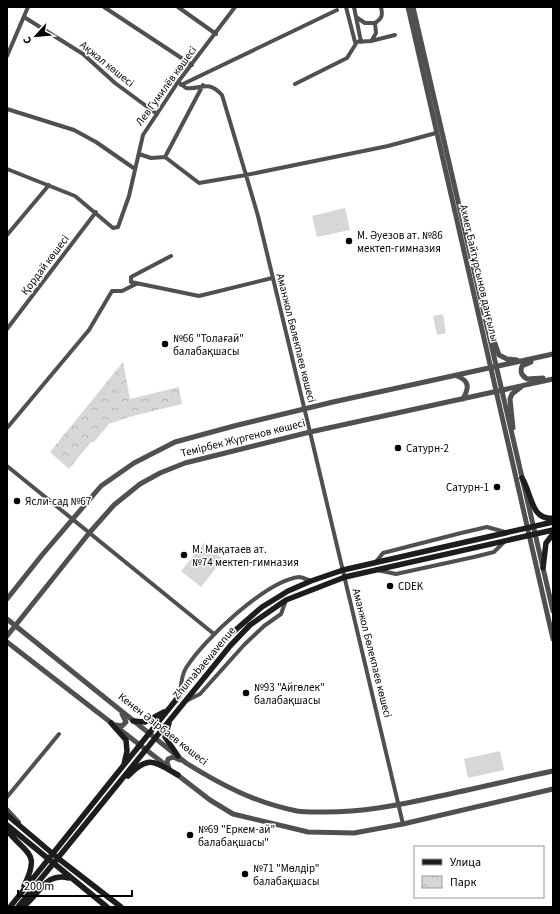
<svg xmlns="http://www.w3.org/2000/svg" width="560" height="914" font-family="'Source Sans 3',sans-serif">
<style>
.park{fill:url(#park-crowns)}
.garden{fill:#d7d7d7}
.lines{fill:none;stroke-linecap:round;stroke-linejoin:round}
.minor{stroke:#505050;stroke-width:4}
.tertiary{stroke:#505050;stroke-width:5}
.secondary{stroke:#1d1d1d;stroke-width:5.5}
.poi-dot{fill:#000;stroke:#fff;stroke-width:1.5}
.labels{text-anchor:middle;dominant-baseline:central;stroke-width:3;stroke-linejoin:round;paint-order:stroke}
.street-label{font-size:11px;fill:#000;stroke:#fff}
.poi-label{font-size:11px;fill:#000;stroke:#fff;text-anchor:start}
</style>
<defs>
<pattern id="park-crowns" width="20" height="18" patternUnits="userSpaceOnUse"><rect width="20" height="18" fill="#d7d7d7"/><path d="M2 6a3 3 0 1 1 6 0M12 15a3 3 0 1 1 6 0" fill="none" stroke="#b7b7b7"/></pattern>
</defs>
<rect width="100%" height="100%" fill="#fff"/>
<!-- park -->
<path class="park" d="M123,362L130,399L179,387L182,404L129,417L109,424L94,442H91L69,469L50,452Z"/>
<!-- garden -->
<path class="garden" d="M345,208L350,230L317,237L312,216Z
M443,314L446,333L437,335L433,316Z
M204,543L223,559L201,587L181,571Z
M500,751L504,770L468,778L464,759Z"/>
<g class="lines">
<!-- minor -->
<path class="minor" d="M104,7L192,65
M178,7L216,34
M346,7L355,42L371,41L395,35
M354,7L361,42
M24,17L83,54L115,83L157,114
M356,17L365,23H375
M372,40L376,33L375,23C382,18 383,16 381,7
M7,56L28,7
M295,84L347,58L357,42
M181,85L337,10
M7,109L74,130L96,142L135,169
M139,154L151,158L165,157L199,183L246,175L222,95C207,79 202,90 186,88L178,82
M165,157L203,85
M7,169L75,196L113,228L118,227L129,196L143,135L178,82L235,7
M7,235L49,185
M171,256L131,277V282L199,296L272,278
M7,329L96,212
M7,428L89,330L112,291H122L136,284
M7,466L214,634
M375,563L383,553L461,533L487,527L505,532
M377,570L396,574L474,557L494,552L505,541
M180,694C181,685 181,676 186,668C203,640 266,581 299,577C303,577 307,580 311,581
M186,701L200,694L244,645L264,626L281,614L286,600
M7,797L59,734
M7,809L19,822
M403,824L310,432L258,216L246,175L388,146L436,133"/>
<!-- tertiary -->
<path class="tertiary" d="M408,7L553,639
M413,7L553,611
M491,332L499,355L507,359L517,360
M531,362L522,366C520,372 521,375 527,379L543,378
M457,376C470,381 469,388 463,399
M513,428L510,399L512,394L521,387
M7,599L42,555L101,486L134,463L175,442L234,426L333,402L553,354
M7,619L186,763C221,785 256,803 297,811C303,812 311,812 318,812C360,813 400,805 440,796C478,788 515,779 553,771
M7,636L90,532L114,505L140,484L160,473L185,463L310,432L553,379
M7,642L167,766
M116,725L122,726L126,722L122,714
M169,768L167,763L168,759L173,757L180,760
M175,773L210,800L233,814L308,832L354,833L403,824L553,789"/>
<!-- secondary -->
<path class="secondary" d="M522,478C532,494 531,521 553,518
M543,568L546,543L553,534
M133,721L145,722L164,712
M111,723L126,740L127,751L124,764
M169,723L165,737L178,756
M128,776C149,754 155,762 178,775
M7,815L59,859L121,907
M7,825L107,907
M7,830C26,855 41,851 24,886
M10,907L224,640L262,607L288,591L311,581L343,570L553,522
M18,907L230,646L250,625L286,600L345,577L553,530
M23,907C41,893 45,872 69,878"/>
</g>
<!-- markers -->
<g class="poi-dot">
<circle cx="349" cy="241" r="4"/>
<circle cx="165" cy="344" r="4"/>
<circle cx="398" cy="448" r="4"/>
<circle cx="497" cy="487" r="4"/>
<circle cx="17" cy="501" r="4"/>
<circle cx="184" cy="555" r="4"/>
<circle cx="390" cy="586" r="4"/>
<circle cx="246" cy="693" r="4"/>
<circle cx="190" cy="835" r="4"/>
<circle cx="245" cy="874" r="4"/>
</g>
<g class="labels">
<!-- street labels -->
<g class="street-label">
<text transform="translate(107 64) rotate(39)">Ақжал көшесі</text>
<text transform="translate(166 86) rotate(-54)">Лев Гумилёв көшесі</text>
<text transform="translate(45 265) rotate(-53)">Қордай көшесі</text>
<text transform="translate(479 273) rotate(77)">Ахмет Байтұрсынов даңғылы</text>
<text transform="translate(296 338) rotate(76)">Аманжол Бөлекпаев көшесі</text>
<text transform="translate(243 438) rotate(-14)">Темірбек Жүргенов көшесі</text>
<text transform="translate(372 653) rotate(76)">Аманжол Бөлекпаев көшесі</text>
<text transform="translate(204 663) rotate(-50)">Zhumabaev avenue</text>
<text transform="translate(163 729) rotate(38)">Кенен Әзірбаев көшесі</text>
</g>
<!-- poi labels -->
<g class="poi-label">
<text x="357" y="235">М. Әуезов ат. №86<tspan x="357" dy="13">мектеп-гимназия</tspan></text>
<text x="173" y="338">№66 "Толағай"<tspan x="173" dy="13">балабақшасы</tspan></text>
<text x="406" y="448">Сатурн-2</text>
<text x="489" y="487" text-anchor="end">Сатурн-1</text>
<text x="25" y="501">Ясли-сад №67</text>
<text x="192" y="549">М. Мақатаев ат.<tspan x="192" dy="13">№74 мектеп-гимназия</tspan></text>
<text x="398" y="586">CDEK</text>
<text x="254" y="687">№93 "Айгөлек"<tspan x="254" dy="13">балабақшасы</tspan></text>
<text x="198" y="829">№69 "Еркем-ай"<tspan x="198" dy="13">балабақшасы"</tspan></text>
<text x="253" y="868">№71 "Мөлдір"<tspan x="253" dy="13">балабақшасы</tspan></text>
</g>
</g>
<!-- border -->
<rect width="560" height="914" fill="none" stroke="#000000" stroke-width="16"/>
<!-- legend -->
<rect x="414" y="846" width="130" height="52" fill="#ffffff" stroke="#999999"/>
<rect x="422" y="859" width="20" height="6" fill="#1d1d1d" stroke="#999999"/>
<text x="450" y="866" font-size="12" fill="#000000">Улица</text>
<rect x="422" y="876" width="20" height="12" fill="url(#park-crowns)" stroke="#999999"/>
<text x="450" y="886" font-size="12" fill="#000000">Парк</text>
<!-- north arrow -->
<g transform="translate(36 36) rotate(243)" stroke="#ffffff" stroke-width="3" paint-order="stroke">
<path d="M0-3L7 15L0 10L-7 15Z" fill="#000000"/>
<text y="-6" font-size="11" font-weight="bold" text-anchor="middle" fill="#000000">С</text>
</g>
<!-- scale -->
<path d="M18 890v6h114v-6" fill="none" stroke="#000000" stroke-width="2"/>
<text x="24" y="890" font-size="12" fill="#000000" stroke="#ffffff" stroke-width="3" paint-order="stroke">200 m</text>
</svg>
